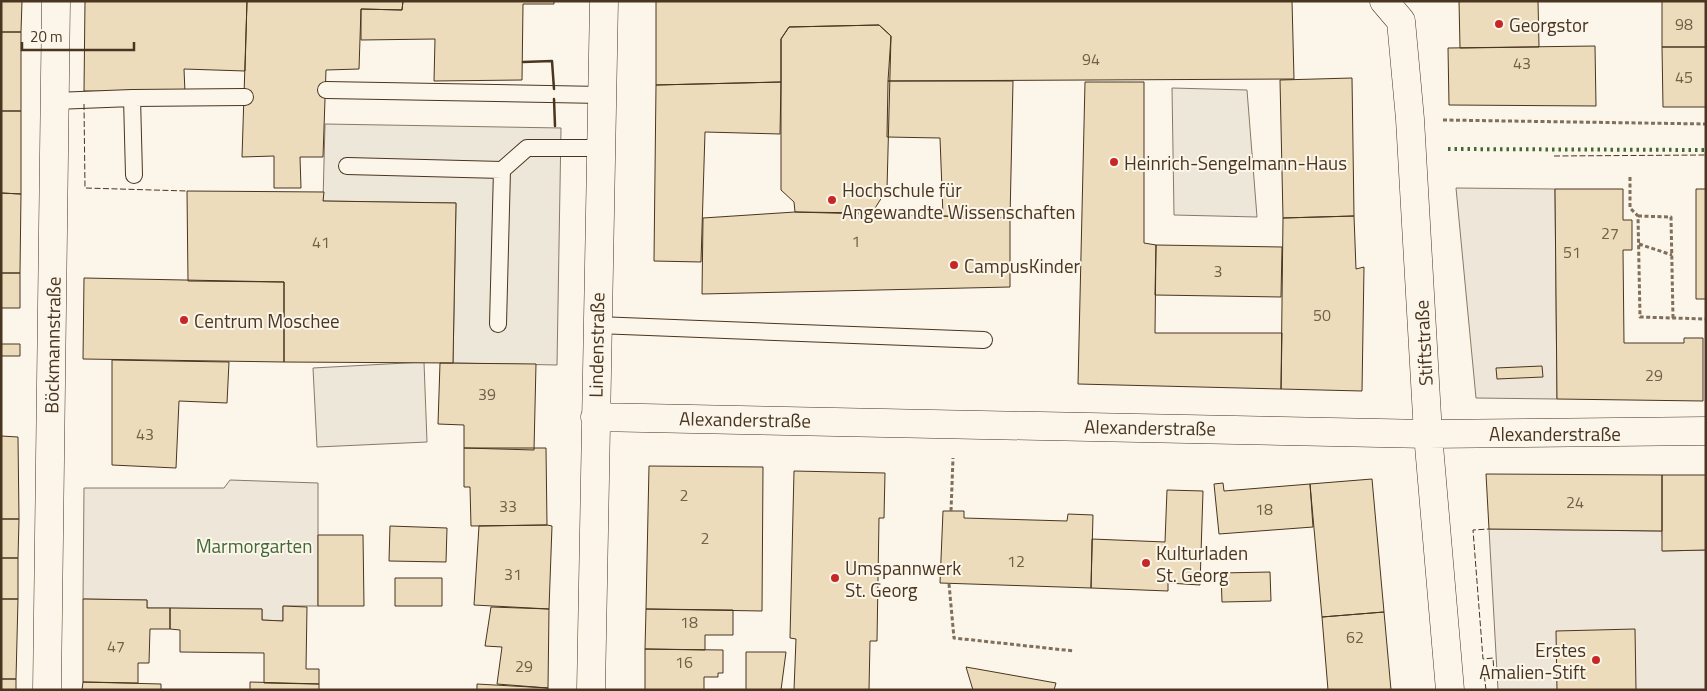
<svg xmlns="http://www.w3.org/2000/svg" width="1707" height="691" font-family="'Titillium Web',sans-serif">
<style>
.green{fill:#ede6d9;stroke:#887966}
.parking{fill:#ede7d9;stroke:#887966}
.building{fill:#ecdcbc;stroke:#4a3520}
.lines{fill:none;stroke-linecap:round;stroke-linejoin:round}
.lane-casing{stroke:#4a3520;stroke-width:18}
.street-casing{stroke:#4a3520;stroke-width:29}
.path{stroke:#7f6f5c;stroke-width:3;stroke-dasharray:4 2.5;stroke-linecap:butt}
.lane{stroke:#fbf6e9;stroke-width:16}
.street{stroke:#fbf6e9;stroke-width:28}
.hedge{stroke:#436837;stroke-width:4;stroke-dasharray:2.5 4;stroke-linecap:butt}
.fence{stroke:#4a3520;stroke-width:1;stroke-dasharray:6 2.5;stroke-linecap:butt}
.wall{stroke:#4a3520;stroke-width:2.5}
.poi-dot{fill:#c62828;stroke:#fbf6e9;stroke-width:2}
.labels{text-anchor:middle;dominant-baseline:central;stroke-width:4;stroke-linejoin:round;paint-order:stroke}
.number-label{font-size:16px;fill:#725f47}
.poi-label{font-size:19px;fill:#4a3520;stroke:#fbf6e9;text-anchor:start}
.street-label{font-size:19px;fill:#4a3520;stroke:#fbf6e9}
.park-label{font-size:19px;fill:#436837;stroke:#fbf6e9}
</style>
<rect width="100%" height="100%" fill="#fbf6e9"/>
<!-- green -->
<path class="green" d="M1456,188L1555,189L1557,399L1476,398Z
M230,480L318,483V606H283V621L262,620V609L147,608V600L83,599L84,488H224Z
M1489,529L1662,531L1663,551L1706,550V690H1498Z"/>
<!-- parking -->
<path class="parking" d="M1172,88L1247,90L1257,217L1174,215Z
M325,124L561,128L557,365L453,363L456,203L323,201Z
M424,362L427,442L317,447L313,368Z"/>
<!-- building -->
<path class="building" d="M1,1H22L21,32H1Z
M85,1H247L245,71L184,69L185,93L84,91Z
M247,1H403L402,10L361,9L359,69L326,70L323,157H300L301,188H274V156L242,157Z
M403,1H554V4H523L522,80L434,81L435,39L361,40V9L402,10Z
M656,1H1292L1294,79L888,81L891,36L879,25L789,27L781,39V82L656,85Z
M1459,1H1538L1539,47L1460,48Z
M1662,1H1706V47H1662Z
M879,25L891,36L887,189L872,213L795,212L794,202L781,190V39L789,27Z
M1,32H21V111H1Z
M1595,46L1596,106L1449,105L1448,48Z
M1662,47H1706V107H1663Z
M1352,78L1354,216L1283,218L1280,80Z
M888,81H1013L1010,218L943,216L940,138L887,137Z
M781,82L780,134L705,132L701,262L654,261L656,85Z
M1085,82H1144V243L1156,245L1155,333H1282L1281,389L1078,384Z
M1,111H21V194L1,193Z
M1555,189H1623V220H1632V250H1623L1624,343H1684V338H1703V401L1557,399Z
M1696,189H1706V299H1696Z
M187,191L324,192L323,201L456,203L453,363L284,362V282L188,281Z
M1,193L21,194L20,273H1Z
M795,212L1010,218V287L702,294L703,218Z
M1354,216L1356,269L1364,267L1362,391L1281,389L1283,218Z
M1156,245L1282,247L1281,297L1155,295Z
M1,273H20V308H1Z
M84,278L284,282V362L83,359Z
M1,344H20V356H1Z
M112,360L229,362L227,403L179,401L176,468L112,465Z
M440,363L536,364L534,450L464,448V425L438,424Z
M1542,366L1543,377L1497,379L1496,368Z
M1,436L18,437L19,519H1Z
M464,448H546L547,525L471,526L470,487H464Z
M649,466L763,467L762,611L646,609Z
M794,471L885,473L884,518H879L877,641H870L869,690H794L796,639L790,638Z
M1486,474L1662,475V531L1489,529Z
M1662,475H1706V550L1662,551Z
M1372,479L1384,612L1322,617L1310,484Z
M1223,483L1224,491L1310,484L1313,527L1219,534L1214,484Z
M1167,490L1203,491L1200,585L1168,583V591L1091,588L1092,539L1165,542Z
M943,511H964V518L1067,521L1068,514L1093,515L1091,588L940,583Z
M1,519H19L18,558H1Z
M547,525L552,526L549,609L474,605L479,526Z
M390,526L447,528L446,562L389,561Z
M318,535H363L364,606H318Z
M1,558H18V599H1Z
M1270,572L1271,601L1222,602L1221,573Z
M395,578H442V606H395Z
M1,599H18L16,679H1Z
M83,599L147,600V608H170V629H150L149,663H138V683L83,682Z
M283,606L307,607L306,669H319V684L264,683V653L180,652V630L170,629V608L262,609V620L283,621Z
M491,607L549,609L548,688L497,684L502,647L485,646Z
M646,609L733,610V635H705V650L645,649Z
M1384,612L1391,690H1328L1322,617Z
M1635,629L1636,690H1557L1556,631Z
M645,649L723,650V673H718V677H704V690H645Z
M746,652H786L781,690H746Z
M966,667L1056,683L1054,690H973Z
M1,679H16V690H1Z
M83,682L161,684V690H82Z
M250,682L319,684V690H250Z
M477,684L548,688V690H477Z"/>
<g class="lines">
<defs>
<path id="lane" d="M326,90L602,95
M55,101L132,98
M347,166L502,170
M134,175L132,98L245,97
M498,324L502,170L527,148H601
M597,325L984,340"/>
<path id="street" d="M1384,1L1401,21L1410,119L1428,434L1450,690
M595,417L1428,434L1706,431
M47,690L56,1
M591,690L604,1"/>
</defs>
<!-- lane casing -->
<use href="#lane" class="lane-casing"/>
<!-- street casing -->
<use href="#street" class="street-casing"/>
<!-- path -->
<path class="path" d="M1443,120L1706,124
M1630,177V208L1638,216L1640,317L1706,319
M1638,216L1671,217L1673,318
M1639,244L1672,255
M951,511L953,458
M949,584L954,638L1074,651"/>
<!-- lane -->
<use href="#lane" class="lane"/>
<!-- street -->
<use href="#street" class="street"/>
<!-- hedge -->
<path class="hedge" d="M1448,149L1706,150"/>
<!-- fence -->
<path class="fence" d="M84,104L85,188L187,191
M1554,156L1706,155
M1486,690L1484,673H1494L1493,658L1483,659L1473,530L1489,529"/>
<!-- wall -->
<path class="wall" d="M523,62L552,61L554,89
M554,99L555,126"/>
</g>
<!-- markers -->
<g class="poi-dot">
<circle cx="1499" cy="24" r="5"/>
<circle cx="1114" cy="162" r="5"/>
<circle cx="832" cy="200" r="5"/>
<circle cx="954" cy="265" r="5"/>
<circle cx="184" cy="320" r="5"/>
<circle cx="1146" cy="563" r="5"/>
<circle cx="835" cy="578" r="5"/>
<circle cx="1596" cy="660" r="5"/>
</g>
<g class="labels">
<!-- number labels -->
<g class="number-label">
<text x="1684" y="24">98</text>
<text x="1091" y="59">94</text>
<text x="1522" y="63">43</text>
<text x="1684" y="77">45</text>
<text x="1610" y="233">27</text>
<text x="856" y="241">1</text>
<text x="321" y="242">41</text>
<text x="1572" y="252">51</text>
<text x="1218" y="271">3</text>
<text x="1322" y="315">50</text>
<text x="1654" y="375">29</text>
<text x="487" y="394">39</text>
<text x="145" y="434">43</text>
<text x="684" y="495">2</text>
<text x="1575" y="502">24</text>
<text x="508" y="506">33</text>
<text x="1264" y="509">18</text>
<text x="705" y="538">2</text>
<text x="1016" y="561">12</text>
<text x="513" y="574">31</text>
<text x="689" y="622">18</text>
<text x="1355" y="637">62</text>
<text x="116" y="646">47</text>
<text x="684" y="662">16</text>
<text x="524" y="666">29</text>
</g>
<!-- poi labels -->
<g class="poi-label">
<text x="1509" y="24">Georgstor</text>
<text x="1124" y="162">Heinrich-Sengelmann-Haus</text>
<text x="842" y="189">Hochschule für<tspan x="842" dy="22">Angewandte Wissenschaften</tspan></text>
<text x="964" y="265">CampusKinder</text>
<text x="194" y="320">Centrum Moschee</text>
<text x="1156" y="552">Kulturladen<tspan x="1156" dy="22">St. Georg</tspan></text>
<text x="845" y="567">Umspannwerk<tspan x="845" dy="22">St. Georg</tspan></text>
<text x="1586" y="649" text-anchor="end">Erstes<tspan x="1586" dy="22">Amalien-Stift</tspan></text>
</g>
<!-- street labels -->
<g class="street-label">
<text transform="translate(1423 343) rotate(-93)">Stiftstraße</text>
<text transform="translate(52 345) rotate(-89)">Böckmannstraße</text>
<text transform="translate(596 345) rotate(-89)">Lindenstraße</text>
<text transform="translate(745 419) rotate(1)">Alexanderstraße</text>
<text transform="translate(1150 427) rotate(1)">Alexanderstraße</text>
<text x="1555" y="433">Alexanderstraße</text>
</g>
<!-- park labels -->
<g class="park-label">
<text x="254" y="545">Marmorgarten</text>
</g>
</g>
<!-- border -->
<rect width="1707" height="691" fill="none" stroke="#4a3520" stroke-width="5"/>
<!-- scale -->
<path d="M22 42v8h112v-8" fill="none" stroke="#4a3520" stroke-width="2.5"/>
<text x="30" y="42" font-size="15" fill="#4a3520" stroke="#fbf6e9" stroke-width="4" paint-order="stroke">20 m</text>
</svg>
